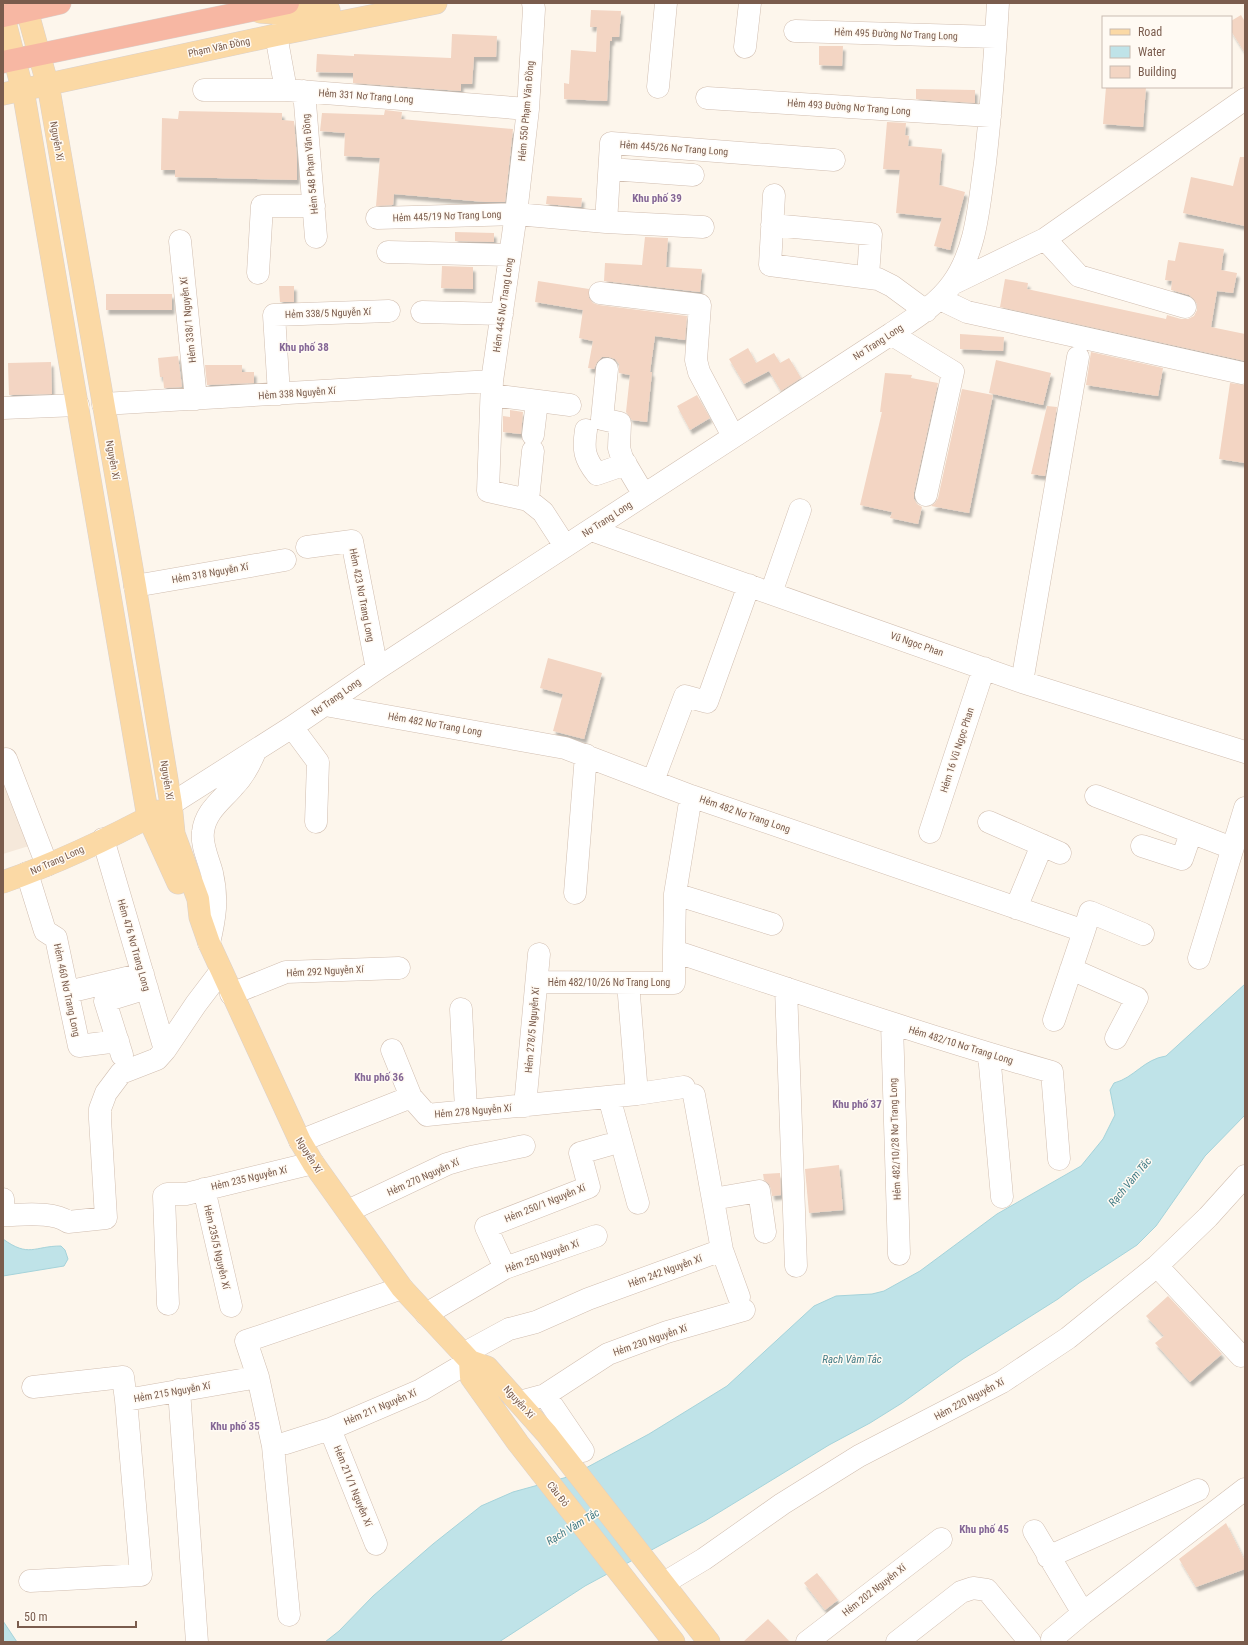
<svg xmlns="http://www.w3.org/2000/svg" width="1248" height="1645" font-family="'Roboto Condensed',sans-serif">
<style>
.residential{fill:#f5e8da}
.water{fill:#bfe3e8;stroke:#a5d3da}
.building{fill:#f3d5c3;filter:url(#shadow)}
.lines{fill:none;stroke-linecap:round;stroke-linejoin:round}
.minor-casing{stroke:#d1beb0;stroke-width:23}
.major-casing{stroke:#dad1cd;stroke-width:23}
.highway-casing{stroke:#dad1cd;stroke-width:23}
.minor{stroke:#fff;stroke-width:22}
.major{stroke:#fbd9a5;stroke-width:22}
.highway{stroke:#f7b7a3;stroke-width:22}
.labels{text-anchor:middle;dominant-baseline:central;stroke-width:3;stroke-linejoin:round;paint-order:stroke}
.street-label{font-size:10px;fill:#7a5c4d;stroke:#fffaf3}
.neighbourhood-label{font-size:11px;font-weight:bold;fill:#846695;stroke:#fffaf3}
.water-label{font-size:11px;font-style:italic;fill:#437c86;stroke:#fffaf3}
</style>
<defs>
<filter id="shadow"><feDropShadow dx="2.5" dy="4.5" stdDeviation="1" flood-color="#0004"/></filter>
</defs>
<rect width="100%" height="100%" fill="#fdf6ec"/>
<!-- residential -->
<path class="residential" d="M3,750L32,845L3,854Z"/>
<!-- water -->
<path class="water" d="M1245,984V1115L1205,1156L1156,1226L1137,1245L1079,1283L1058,1299L963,1359L902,1403L870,1423L829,1445L705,1521L585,1586L499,1642H325L339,1631L373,1596L433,1544L481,1506L513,1492L571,1476L649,1434L727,1386L814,1306L836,1296L872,1294L884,1291L920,1271L997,1214L1081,1166L1103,1139L1115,1115L1110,1090L1114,1083C1134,1078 1144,1059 1166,1056Z
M3,1239C29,1258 34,1246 61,1246L65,1250L68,1259L64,1266L3,1276Z
M3,1621L17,1642H3Z"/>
<!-- building -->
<path class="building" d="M591,10L621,11L619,37H612V41H610L607,101L564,99V83L569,84L571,50L596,52L597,27H590Z
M1241,15L1245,22V53L1231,31V21Z
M452,34L497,36L496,57H474L472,84H461V91L353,83V73L316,72L317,54L354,56V54L451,58Z
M819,46H843L842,66L819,65Z
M1106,87H1146L1143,127L1103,124Z
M916,89L975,90V103L916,99Z
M385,110L402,112L401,119L513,129L505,202H485L394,194L393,205L376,206L380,158L344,156L345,133L320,131L322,113L384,115Z
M179,111L282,113V120L294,121L297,159V180L175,177V170H161L162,118L178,119Z
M887,122L906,123L905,135L909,136L908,146L942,149L939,185L965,192L950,250L934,246L942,218L896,213L900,170L883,169Z
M1240,157H1245V226L1183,213L1191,177L1233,186Z
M547,196L582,198L581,207L546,204Z
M455,232L494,233V242L455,241Z
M645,237L668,238L666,267L702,269L700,292L604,281L605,263L642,265Z
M1179,242L1224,249L1221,270L1237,273L1233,293L1217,291L1211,327L1245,334V361L1000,307L1005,279L1028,283L1027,289L1166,319L1167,315L1181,319H1188L1194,316L1197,310V304L1194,299L1189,295L1171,290L1172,281L1165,280L1168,260L1175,261Z
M442,266L473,267V289L441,288Z
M538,281L589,289V298L593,303L599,305L687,316L685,340L655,336L650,372H652L647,422L632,420L626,412L630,375L619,373V364L615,359L609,357H602L597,362L594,369L588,368L593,341L579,338L583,310L535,302Z
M279,286H294V302H280Z
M106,294H172V310H106Z
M960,334L1004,337L1003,351L960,349Z
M748,348L756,363L774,353L780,363L789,358L801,378L781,391L769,371L744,384L729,359Z
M1091,352L1163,368L1158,396L1086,385Z
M178,356L182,387L164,388L163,377H160L158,358Z
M996,360L1051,373L1043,405L989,393Z
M51,362L52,394L9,395L8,363Z
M205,365H242V372H254V383L207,385Z
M885,373L912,375L911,378L938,383L914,492V499L917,504L922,507L918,524L890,518L892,512L860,505L882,412H880Z
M1230,383L1245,385V463L1219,459Z
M962,389L993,395L969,513L931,506L935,503L938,498Z
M697,395L710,418L690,430L677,406Z
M1047,406L1057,407L1045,476L1031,474Z
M510,410L523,412L521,434L503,432V416L510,417Z
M548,658L602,673L584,739L553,731L563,694L540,688Z
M839,1165L843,1210L809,1213L805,1169Z
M780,1173L781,1195L772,1196L771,1189L769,1184L764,1180L763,1174Z
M1168,1296L1222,1354L1190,1382L1155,1343L1164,1336L1146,1316Z
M1226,1523L1245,1561V1569L1196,1587L1179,1559Z
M817,1573L838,1600L825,1610L804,1583Z
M768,1619L790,1642H743Z"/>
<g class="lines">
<defs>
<path id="minor" d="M533,3L534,9L528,109L516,214L492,381L488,491L528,500L543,512L565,546
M795,31L996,37
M276,35L286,90
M745,47L750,3
M658,87L666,3
M204,90H286L528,109
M304,91L316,237
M707,98L990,116
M610,169L693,175
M774,195L770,265L878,279L892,286L926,311
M377,218L516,214L606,222L611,143L834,160
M606,222L703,227
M772,225L871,234L868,276
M1045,239L1079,276L1185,307
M180,241L196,399
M388,252L510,255
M258,273L262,206H314
M952,284L1045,239L1245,99
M600,293L700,305L696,360L699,372L733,436
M940,299L967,312L1242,373
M422,312L502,314
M891,334L953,372L926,495
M607,369L602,419L620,423L619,448L622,458L644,495
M279,394L274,315L389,311
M492,395L570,405
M103,404L492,381
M3,408L78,405
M586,430C583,449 584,458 597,474L626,464
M533,435L537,401
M528,500L533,451
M591,530L1022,682L1245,752
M307,547L352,541L377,669
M135,586L285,560
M771,593L800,510
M1022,682L1078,357
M325,705L565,748L691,796L1084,931L1090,912L1143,934
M292,727L318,762L316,822
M6,759L47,865
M653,781L685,696L707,702L749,585
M691,796L675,894L674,951C800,993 925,1036 1052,1072L1059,1159
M1096,796L1232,848
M171,804L292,727L377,669L891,334C913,319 936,306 952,284C977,250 979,203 985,163C991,110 995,56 998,3
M989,822L1060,853
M930,832L984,668
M103,839L165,1050
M1142,846L1182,859L1191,833
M27,873L45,931L56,938L79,1046L118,1041
M575,893L586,755
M675,894L772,924
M1016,908L1042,845
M209,943C215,918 218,899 212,873C209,861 201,845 203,832C205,812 221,801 233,787C243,777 249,766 254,754
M1199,958L1245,808
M1071,969L1137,998L1116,1038
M537,982L674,983V951
M628,983L637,1094
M786,988L796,1266
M68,992L143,974
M231,994L286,972L399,968
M461,1009L466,1110
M1054,1020L1084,931
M892,1024L899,1254
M392,1050L411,1097
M989,1054L1002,1197
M122,1055L105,1001L147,988
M609,1097L638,1203
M525,1106L539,954
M300,1141L411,1097L427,1115L637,1094L684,1087
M204,1189L231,1306
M3,1199L4,1215C23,1215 53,1211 68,1222L106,1218L100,1119V1109L106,1093L121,1073L157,1059L165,1050L196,1004L221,971
M713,1199L759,1191L765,1232
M348,1211L447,1164L471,1157L524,1146
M722,1250L739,1297
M1157,1266L1241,1356
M505,1268L486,1227L589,1187L580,1153L608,1145
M168,1304L164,1196L167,1194H186L313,1163
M426,1314L505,1268L596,1236
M463,1354L509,1329L536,1322L588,1299L722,1250L694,1095
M258,1377L273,1446L289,1615
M33,1387L123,1377L126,1400L258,1377L246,1341L402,1288
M179,1390L197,1642
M545,1395L583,1451
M519,1402L545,1395L608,1354L667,1332L744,1310
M330,1429L376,1544
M286,1443L330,1429L421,1390L470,1361
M1034,1531L1083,1613L1052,1639L1055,1642
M1048,1557L1198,1490
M30,1581L141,1575L126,1400
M664,1583L704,1559L782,1504L859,1456L1002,1382L1068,1338L1157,1266L1208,1217L1245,1176
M1083,1613L1245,1489
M807,1642L941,1539
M897,1642L961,1592L973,1588L987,1590L1030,1642"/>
<path id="major" d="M25,3L49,90L135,586L171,804L174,834L198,899L200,917L209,943L300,1141L313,1163L402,1288L470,1361L487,1367L546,1433L709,1642
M260,12L303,15L329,10
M3,14L24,96L148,817L178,883
M3,94L276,35L436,3
M3,882C57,863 110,838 160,811
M470,1361L471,1377L518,1443L674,1642"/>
<path id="highway" d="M3,16L60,3
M3,62L288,3"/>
</defs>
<!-- minor casing -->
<use href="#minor" class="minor-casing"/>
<!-- major casing -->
<use href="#major" class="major-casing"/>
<!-- highway casing -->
<use href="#highway" class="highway-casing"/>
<!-- minor -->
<use href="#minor" class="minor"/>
<!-- major -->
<use href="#major" class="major"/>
<!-- highway -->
<use href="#highway" class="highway"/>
</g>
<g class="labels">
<!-- street labels -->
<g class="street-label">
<text transform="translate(896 34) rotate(2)">Hẻm 495 Đường Nơ Trang Long</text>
<text transform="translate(219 47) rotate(-12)">Phạm Văn Đồng</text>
<text transform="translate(366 96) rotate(4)">Hẻm 331 Nơ Trang Long</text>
<text transform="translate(849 107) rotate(4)">Hẻm 493 Đường Nơ Trang Long</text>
<text transform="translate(526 111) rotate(-85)">Hẻm 550 Phạm Văn Đồng</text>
<text transform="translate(57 141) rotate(80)">Nguyễn Xí</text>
<text transform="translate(674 148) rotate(4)">Hẻm 445/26 Nơ Trang Long</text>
<text transform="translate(310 164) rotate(-95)">Hẻm 548 Phạm Văn Đồng</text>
<text transform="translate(447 216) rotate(-2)">Hẻm 445/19 Nơ Trang Long</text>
<text transform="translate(503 305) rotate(-82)">Hẻm 445 Nơ Trang Long</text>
<text transform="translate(328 313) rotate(-2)">Hẻm 338/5 Nguyễn Xí</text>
<text transform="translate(188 320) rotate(-96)">Hẻm 338/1 Nguyễn Xí</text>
<text transform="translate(878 342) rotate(-33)">Nơ Trang Long</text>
<text transform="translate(297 393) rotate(-4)">Hẻm 338 Nguyễn Xí</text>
<text transform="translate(113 460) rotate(80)">Nguyễn Xí</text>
<text transform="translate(607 519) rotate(-33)">Nơ Trang Long</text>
<text transform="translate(210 573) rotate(-10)">Hẻm 318 Nguyễn Xí</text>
<text transform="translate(362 595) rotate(79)">Hẻm 423 Nơ Trang Long</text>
<text transform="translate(917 644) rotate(19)">Vũ Ngọc Phan</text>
<text transform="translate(336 697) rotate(-35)">Nơ Trang Long</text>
<text transform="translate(435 724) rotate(10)">Hẻm 482 Nơ Trang Long</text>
<text transform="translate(957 750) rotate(-72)">Hẻm 16 Vũ Ngọc Phan</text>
<text transform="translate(167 780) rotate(81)">Nguyễn Xí</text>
<text transform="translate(745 814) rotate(19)">Hẻm 482 Nơ Trang Long</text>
<text transform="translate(57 860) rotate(-24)">Nơ Trang Long</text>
<text transform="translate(134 945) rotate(74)">Hẻm 476 Nơ Trang Long</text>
<text transform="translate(325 971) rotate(-3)">Hẻm 292 Nguyễn Xí</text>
<text x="609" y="982">Hẻm 482/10/26 Nơ Trang Long</text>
<text transform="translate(67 990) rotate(78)">Hẻm 460 Nơ Trang Long</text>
<text transform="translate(532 1030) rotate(-85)">Hẻm 278/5 Nguyễn Xí</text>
<text transform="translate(961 1045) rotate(17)">Hẻm 482/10 Nơ Trang Long</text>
<text transform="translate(473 1111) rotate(-5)">Hẻm 278 Nguyễn Xí</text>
<text transform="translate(895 1139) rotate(-92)">Hẻm 482/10/28 Nơ Trang Long</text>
<text transform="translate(309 1155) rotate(58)">Nguyễn Xí</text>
<text transform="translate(423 1177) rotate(-24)">Hẻm 270 Nguyễn Xí</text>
<text transform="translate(249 1178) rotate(-13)">Hẻm 235 Nguyễn Xí</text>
<text transform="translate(545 1203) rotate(-22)">Hẻm 250/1 Nguyễn Xí</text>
<text transform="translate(217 1247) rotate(77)">Hẻm 235/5 Nguyễn Xí</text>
<text transform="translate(542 1256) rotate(-20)">Hẻm 250 Nguyễn Xí</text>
<text transform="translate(665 1271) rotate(-20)">Hẻm 242 Nguyễn Xí</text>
<text transform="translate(650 1340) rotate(-19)">Hẻm 230 Nguyễn Xí</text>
<text transform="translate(172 1392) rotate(-10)">Hẻm 215 Nguyễn Xí</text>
<text transform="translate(969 1399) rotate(-28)">Hẻm 220 Nguyễn Xí</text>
<text transform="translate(519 1402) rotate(48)">Nguyễn Xí</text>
<text transform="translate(380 1407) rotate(-23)">Hẻm 211 Nguyễn Xí</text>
<text transform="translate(353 1486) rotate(68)">Hẻm 211/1 Nguyễn Xí</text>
<text transform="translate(558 1494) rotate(52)">Cầu Đỏ</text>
<text transform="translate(874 1590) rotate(-38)">Hẻm 202 Nguyễn Xí</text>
</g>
<!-- neighbourhood labels -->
<g class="neighbourhood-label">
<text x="657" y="198">Khu phố 39</text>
<text x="304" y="347">Khu phố 38</text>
<text x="379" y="1077">Khu phố 36</text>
<text x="857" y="1104">Khu phố 37</text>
<text x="235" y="1426">Khu phố 35</text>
<text x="984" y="1529">Khu phố 45</text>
</g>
<!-- water labels -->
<g class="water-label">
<text transform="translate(1130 1182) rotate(-50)">Rạch Vàm Tắc</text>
<text x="852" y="1359">Rạch Vàm Tắc</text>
<text transform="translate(573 1527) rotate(-31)">Rạch Vàm Tắc</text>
</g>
</g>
<!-- border -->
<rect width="1248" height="1645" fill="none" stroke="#7a5c4d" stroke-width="8"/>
<!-- legend -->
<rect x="1102" y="16" width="130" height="72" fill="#fffaf3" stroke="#cabbb1"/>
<rect x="1110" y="29" width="20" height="6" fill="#fbd9a5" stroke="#cabbb1"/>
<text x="1138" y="36" font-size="12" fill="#7a5c4d">Road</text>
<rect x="1110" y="46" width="20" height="12" fill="#bfe3e8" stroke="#cabbb1"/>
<text x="1138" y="56" font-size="12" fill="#7a5c4d">Water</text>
<rect x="1110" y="66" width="20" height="12" fill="#f3d5c3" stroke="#cabbb1"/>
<text x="1138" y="76" font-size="12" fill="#7a5c4d">Building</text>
<!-- scale -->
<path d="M18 1621v6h118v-6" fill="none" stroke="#7a5c4d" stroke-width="2"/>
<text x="24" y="1621" font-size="12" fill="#7a5c4d" stroke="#fffaf3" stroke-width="3" paint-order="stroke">50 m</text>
</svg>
